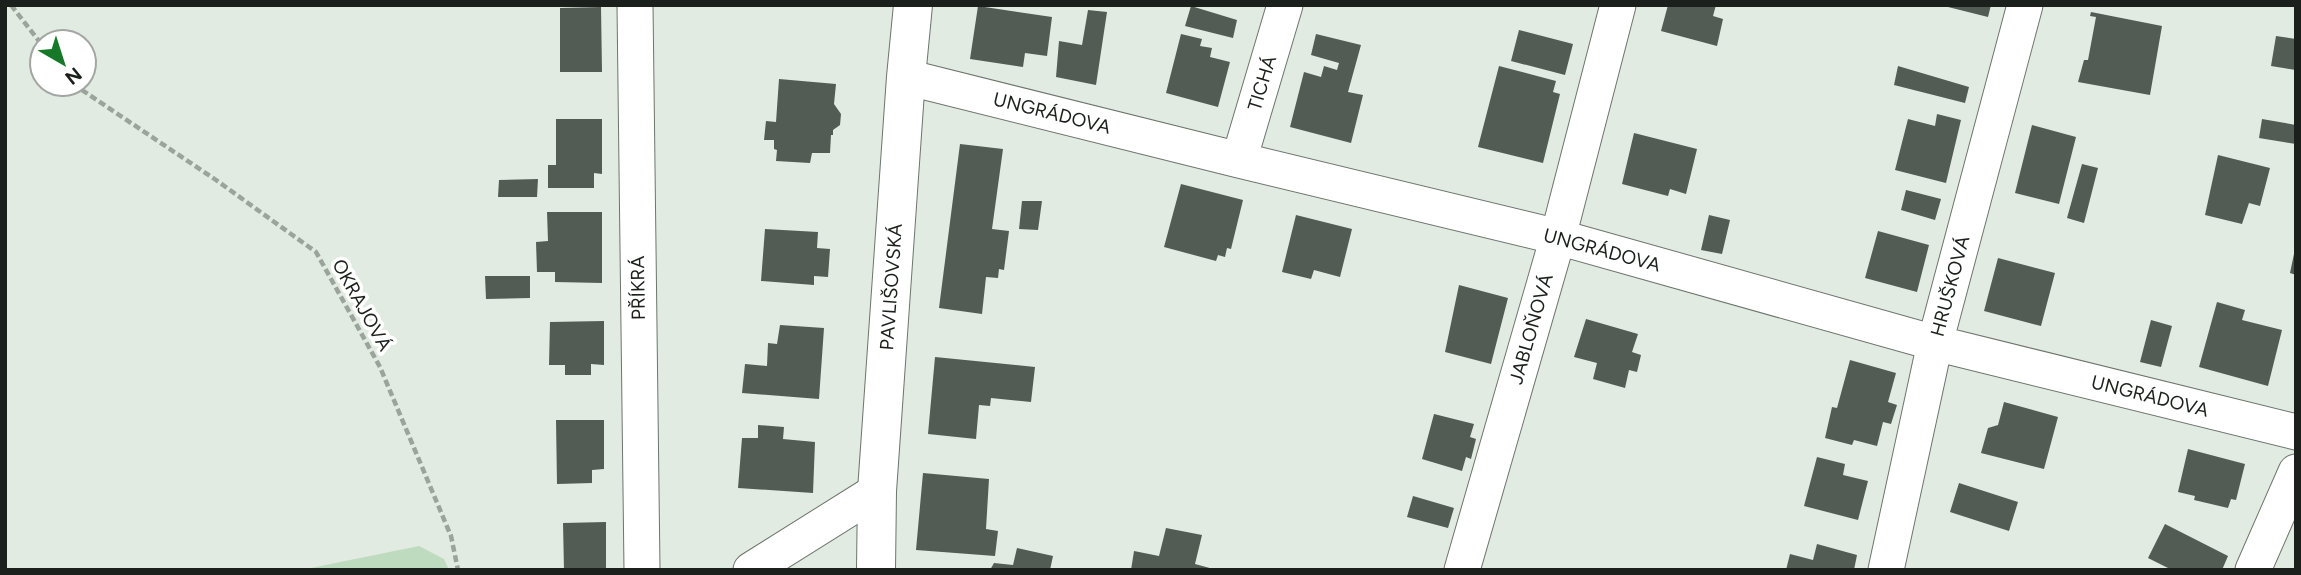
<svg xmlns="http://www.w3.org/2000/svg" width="2301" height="575" font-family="Figtree,sans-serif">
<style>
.green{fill:#bfdbbf}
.building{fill:#535c54}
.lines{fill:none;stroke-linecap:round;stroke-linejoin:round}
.minor-casing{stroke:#6d756d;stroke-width:37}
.tertiary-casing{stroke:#6d756d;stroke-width:40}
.path{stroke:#9ba39b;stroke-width:4.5;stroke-dasharray:7 3.5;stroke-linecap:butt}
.minor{stroke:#fff;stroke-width:35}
.tertiary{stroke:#fff;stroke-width:38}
.labels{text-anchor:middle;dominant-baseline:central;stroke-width:7;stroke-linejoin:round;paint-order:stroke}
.street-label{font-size:19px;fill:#1c201c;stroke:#fff}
</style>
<rect width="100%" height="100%" fill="#e1ebe1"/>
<!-- green -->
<path class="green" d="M419,546L444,559L449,570H301Z"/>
<!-- building -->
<path class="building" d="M1668,5H1716L1713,16L1723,19L1717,46L1661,31Z
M1940,5H1991L1988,17Z
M978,6L1052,17L1047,56L1025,53L1023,67L970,59Z
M1191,6L1237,20L1233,38L1185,26Z
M601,7L602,72H560V8Z
M1088,10L1107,12L1096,85L1056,77L1059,41L1082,45Z
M2091,12L2162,26L2150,95L2078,82L2084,60H2088L2096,17L2090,16Z
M1519,30L1573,44L1565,75L1511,61Z
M1181,34L1202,39L1200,46L1212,48L1210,57L1230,62L1218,107L1166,93Z
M1316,34L1361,45L1348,92L1363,95L1351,143L1290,127L1304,72L1321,77L1324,66L1337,70L1339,63L1311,55Z
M2276,36L2296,39V70L2271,66Z
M1499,66L1556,81L1553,92L1560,94L1543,163L1478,147Z
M1898,66L1969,87L1965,103L1894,85Z
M779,79L836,84L834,104L841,114L840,125L833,130V135H831L830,153H812L810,163L776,161L777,150L774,149V140H764L766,121L776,122Z
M1937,114L1961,120L1946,183L1895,170L1908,119L1935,126Z
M556,119H602V174L594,173V188H548V165H556Z
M2262,119L2296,125V144L2259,138Z
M2032,125L2076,137L2059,204L2015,193Z
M1634,133L1697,149L1686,194L1670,189L1668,196L1622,184Z
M960,144L1003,149L992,229L1009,231L1004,270L999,269L998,278L986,277L982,314L939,308Z
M2218,155L2270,168L2260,206L2249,203L2242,224L2205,215Z
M2082,164L2098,168L2084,223L2067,218Z
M538,179L537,197H498L499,180Z
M1181,184L1243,200L1231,249L1227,248L1225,257L1218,255L1216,261L1164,247Z
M1906,190L1941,199L1935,220L1901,210Z
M1022,201H1042L1038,230L1019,229Z
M547,212H602V283L555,282V272H537L536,242L548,241Z
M1296,215L1352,229L1340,277L1314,270L1311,279L1282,272Z
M1709,215L1730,220L1722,254L1701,250Z
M765,229L818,232L817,248L830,249L828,277L814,276V285L761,281Z
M1878,231L1929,245L1917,292L1865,278Z
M2295,249H2296V275L2290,273Z
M1998,258L2055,273L2041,326L1984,311Z
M485,276H530V298L486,299Z
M1459,285L1508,298L1491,364L1445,352Z
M2217,302L2245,310L2242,320L2282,330L2268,386L2199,367Z
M1586,319L1638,334L1632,352L1641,355L1637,372L1629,370L1625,388L1593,379L1597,363L1574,357Z
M2151,320L2172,326L2161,367L2140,362Z
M604,321V365L591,364V375H565V365H549L550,322Z
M780,325L824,328L819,399L742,393L745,364L767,366L768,343L777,344Z
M935,357L1035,367L1031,402L991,398L990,406L979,405L976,439L928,434Z
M1850,360L1896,373L1888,402L1897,405L1891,424L1883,422L1877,446L1854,440L1852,445L1825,438L1832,407L1837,408Z
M2004,402L2058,417L2044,469L1981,453L1988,428L1998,425Z
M1434,414L1474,424L1470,437L1476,439L1471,459L1466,457L1462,471L1422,459Z
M556,420H604V469L592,470V483L557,484Z
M758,425L784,427L783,439L815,442L813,493L738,488L742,438H758Z
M2188,449L2245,464L2236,500L2231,499L2228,508L2194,500L2195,496L2178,492Z
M1817,457L1845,464L1843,475L1868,481L1858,520L1804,506Z
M923,473L989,479L986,529L998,531L995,556L916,550Z
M1959,483L2018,502L2009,531L1950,512Z
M1413,496L1454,508L1448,528L1407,517Z
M606,522V570H564L563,523Z
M2165,524L2228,556L2222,570H2172L2148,558Z
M1166,528L1202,535L1195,564L1217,570H1131L1134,551L1159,556Z
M1817,544L1857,555L1854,570H1786L1790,554L1813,560Z
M1017,548L1053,556L1050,570H990L994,563L1013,565Z"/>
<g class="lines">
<defs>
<path id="minor" d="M635,5L642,570
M906,77L1239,160L1558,237L1935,343L2296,432
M1239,160L1285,5
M751,570L877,491
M1462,570L1558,237L1618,5
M1886,570L1935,343L2025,5
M2253,570L2296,472"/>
<path id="tertiary" d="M876,570L877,491L906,77L913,5"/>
</defs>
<!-- minor casing -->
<use href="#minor" class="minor-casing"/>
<!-- tertiary casing -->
<use href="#tertiary" class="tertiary-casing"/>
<!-- path -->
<path class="path" d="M11,5L42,45
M73,84L216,180L316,252L380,367L451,536L458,570"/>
<!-- minor -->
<use href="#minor" class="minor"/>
<!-- tertiary -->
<use href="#tertiary" class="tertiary"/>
</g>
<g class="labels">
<!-- street labels -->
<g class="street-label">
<text transform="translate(1262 83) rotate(-73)">TICHÁ</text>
<text transform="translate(1052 113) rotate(14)">UNGRÁDOVA</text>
<text transform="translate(1602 250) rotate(15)">UNGRÁDOVA</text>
<text transform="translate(1950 286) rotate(-75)">HRUŠKOVÁ</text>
<text transform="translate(891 287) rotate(-86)">PAVLIŠOVSKÁ</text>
<text transform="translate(638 288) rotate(-91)">PŘÍKRÁ</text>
<text transform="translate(362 305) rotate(61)">OKRAJOVÁ</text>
<text transform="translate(1531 329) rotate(-74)">JABLOŇOVÁ</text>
<text transform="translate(2150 396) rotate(14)">UNGRÁDOVA</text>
</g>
</g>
<!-- border -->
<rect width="2301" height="575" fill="none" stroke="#1c201c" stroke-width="14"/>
<!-- north arrow -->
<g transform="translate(63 63) rotate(141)"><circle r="33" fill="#ffffff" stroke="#a4a6a4" stroke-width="2"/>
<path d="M0-5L12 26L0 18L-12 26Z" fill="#177829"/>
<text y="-10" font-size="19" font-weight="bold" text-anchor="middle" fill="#1c201c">N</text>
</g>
</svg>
